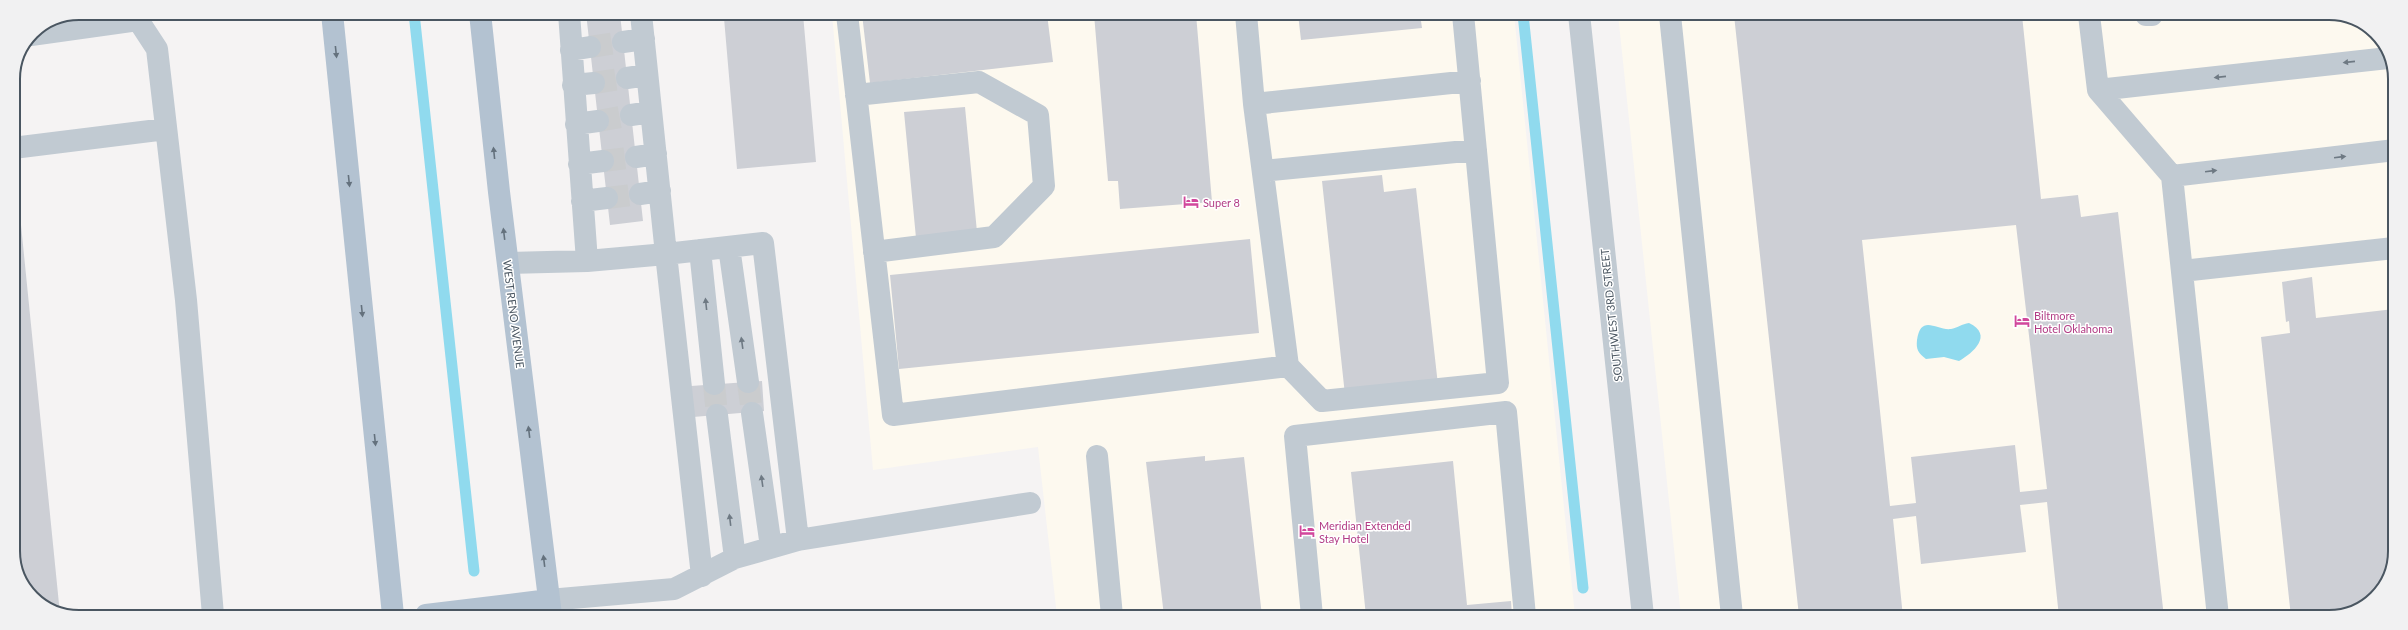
<svg xmlns="http://www.w3.org/2000/svg" width="2408" height="630" font-family="Lato,sans-serif">
<style>
.commercial{fill:#fdf9ef}
.water{fill:#90daee}
.lines{fill:none;stroke-linecap:round;stroke-linejoin:round}
.stream{stroke:#90daee;stroke-width:11}
.building{fill:#cdcfd5;fill-rule:evenodd}
.minor-tunnel{stroke:#caccce;stroke-width:22;stroke-dasharray:22 11;stroke-linecap:butt}
.minor{stroke:#c1cad2;stroke-width:22}
.major{stroke:#b3c2d1;stroke-width:22}
.oneway{fill:#64717d}
.oneway2{fill:#6e7983}
.labels{text-anchor:middle;dominant-baseline:central;stroke-width:3;stroke-linejoin:round;paint-order:stroke}
.hotel-label{font-size:11px;fill:#b23c85;stroke:#fff;text-anchor:start}
.street-label{font-size:11px;fill:#4a5661;stroke:#fff}
.rim{fill:none;stroke:#4a5661;stroke-width:2}
</style>
<rect width="100%" height="100%" fill="#f5f3f3"/>
<!-- commercial -->
<path class="commercial" d="M832,14H1514L1575,616H1057L1038,447L873,470Z
M1618,14L2346,15L2379,36L2395,74L2393,568L2369,603L2329,617L1681,616Z"/>
<!-- water -->
<path class="water" d="M1969,323C1994,335 1973,353 1959,361L1944,357L1926,359C1918,353 1916,349 1917,340C1921,313 1937,331 1951,329C1957,328 1962,324 1969,323Z"/>
<g class="lines">
<!-- stream -->
<path class="stream" d="M414,13L474,571
M1523,14L1583,588"/>
</g>
<!-- building -->
<path class="building" d="M586,13L620,14L643,221L610,225Z
M772,14H803L816,162L737,169L724,18Z
M862,14H1047L1053,62L870,83Z
M1094,14H1196L1212,202L1120,209L1118,181H1108Z
M1298,14H1420L1422,28L1301,40Z
M1734,15H2022L2041,199L2078,195L2081,217L2118,212L2164,617H2059L2047,502L2020,505L2026,552L1921,564L1916,516L1893,519L1903,617L1799,616ZM2016,225L2047,489L2020,492L2015,445L1911,457L1916,503L1890,506L1862,240Z
M965,107L977,232L916,238L904,112Z
M1382,175L1384,192L1416,188L1438,385L1345,395L1322,181Z
M13,215H20L60,614L29,594L13,556Z
M1250,239L1259,333L899,369L890,275Z
M2312,277L2316,318L2394,309L2393,568L2369,603L2329,617H2291L2261,337L2290,333L2289,321L2286,322L2282,282Z
M762,381L764,411L693,417L691,386Z
M1205,456V461L1244,457L1262,616H1164L1146,462Z
M1453,461L1467,605L1511,601L1512,616H1366L1351,472Z"/>
<g class="lines">
<!-- minor-tunnel -->
<path class="minor-tunnel" d="M590,47L623,42
M594,83L627,78
M598,121L631,115
M603,161L636,157
M607,198L640,194
M748,382L752,413
M714,384L717,415"/>
<!-- minor -->
<path class="minor" d="M569,13L587,261
M641,14L666,254L763,243L798,540
M847,14L893,415L1288,366L1254,104L1246,14
M1579,14L1643,616
M1670,15L1732,616
M2089,15L2098,90L2172,176L2218,617
M2146,15H2152
M31,35L138,20L157,49L186,300L213,615
M623,42L644,39
M571,50L590,47
M627,78L647,75
M573,85L594,83
M2098,90L2388,58
M856,95L979,82L1038,115L1044,186L994,237L874,252
M1254,104L1470,81
M631,115L651,112
M576,124L598,121
M13,148L166,129
M636,157L656,154
M579,164L603,161
M1263,171L1476,150
M2172,176L2395,150
M640,194L660,191
M582,201L607,198
M729,247L748,382
M700,250L714,384
M508,263L587,261L666,254L702,576
M2182,271L2394,248
M1288,366L1322,401L1498,383L1463,14
M752,413L771,547
M717,415L735,558
M1097,456L1112,616
M549,600L674,589L735,558L798,540L1030,503
M1312,616L1295,436L1506,412L1525,616"/>
<!-- major -->
<path class="major" d="M332,13L393,615
M480,13L499,192L551,615
M426,615L549,600"/>
</g>
<!-- one-way arrows -->
<defs><path id="oneway-solid" d="M-6-.8H1V-3.2L6.5 0L1 3.2V.8H-6Z"/></defs>
<g class="oneway">
<use href="#oneway-solid" transform="translate(336 52) rotate(84)"/>
<use href="#oneway-solid" transform="translate(494 153) rotate(-96)"/>
<use href="#oneway-solid" transform="translate(349 181) rotate(84)"/>
<use href="#oneway-solid" transform="translate(504 234) rotate(-97)"/>
<use href="#oneway-solid" transform="translate(362 311) rotate(84)"/>
<use href="#oneway-solid" transform="translate(529 432) rotate(-97)"/>
<use href="#oneway-solid" transform="translate(375 440) rotate(84)"/>
<use href="#oneway-solid" transform="translate(544 561) rotate(-97)"/>
</g>
<g class="oneway2">
<use href="#oneway-solid" transform="translate(2349 62) rotate(174)"/>
<use href="#oneway-solid" transform="translate(2220 77) rotate(174)"/>
<use href="#oneway-solid" transform="translate(2340 157) rotate(-7)"/>
<use href="#oneway-solid" transform="translate(2211 171) rotate(-7)"/>
<use href="#oneway-solid" transform="translate(706 304) rotate(-96)"/>
<use href="#oneway-solid" transform="translate(742 343) rotate(-98)"/>
<use href="#oneway-solid" transform="translate(762 481) rotate(-98)"/>
<use href="#oneway-solid" transform="translate(730 520) rotate(-97)"/>
</g>
<!-- icons -->
<defs>
<symbol id="hotel-bare" viewBox="-9 -9 18 18"><path d="M-6-4.5h1.5V1H6V5H4.5V3h-9V5H-6ZM-4 0a1.8 1.8 0 1 1 3.6 0ZM.5 0V-2.5h3Q6-2.5 6 0Z" fill="#d1479c" stroke="#fff" stroke-width="2.5" paint-order="stroke"/></symbol>
</defs>
<g fill-rule="evenodd">
<use href="#hotel-bare" x="1180" y="191" width="22" height="22"/>
<use href="#hotel-bare" x="2011" y="310" width="22" height="22"/>
<use href="#hotel-bare" x="1296" y="520" width="22" height="22"/>
</g>
<g class="labels">
<!-- hotel labels -->
<g class="hotel-label">
<text x="1203" y="202">Super 8</text>
<text x="2034" y="315">Biltmore<tspan x="2034" dy="13">Hotel Oklahoma</tspan></text>
<text x="1319" y="525">Meridian Extended<tspan x="1319" dy="13">Stay Hotel</tspan></text>
</g>
<!-- street labels -->
<g class="street-label">
<text transform="translate(514 314) rotate(83)">WEST RENO AVENUE</text>
<text transform="translate(1611 315) rotate(-96)">SOUTHWEST 3RD STREET</text>
</g>
</g>
<!-- crop -->
<path d="M0 0H2408V630H0ZM79 20H2329A59 59 0 0 1 2388 79V551A59 59 0 0 1 2329 610H79A59 59 0 0 1 20 551V79A59 59 0 0 1 79 20Z" fill="#f1f1f2" fill-rule="evenodd"/>
<path class="rim" d="M79 20H2329A59 59 0 0 1 2388 79V551A59 59 0 0 1 2329 610H79A59 59 0 0 1 20 551V79A59 59 0 0 1 79 20Z"/>
</svg>
